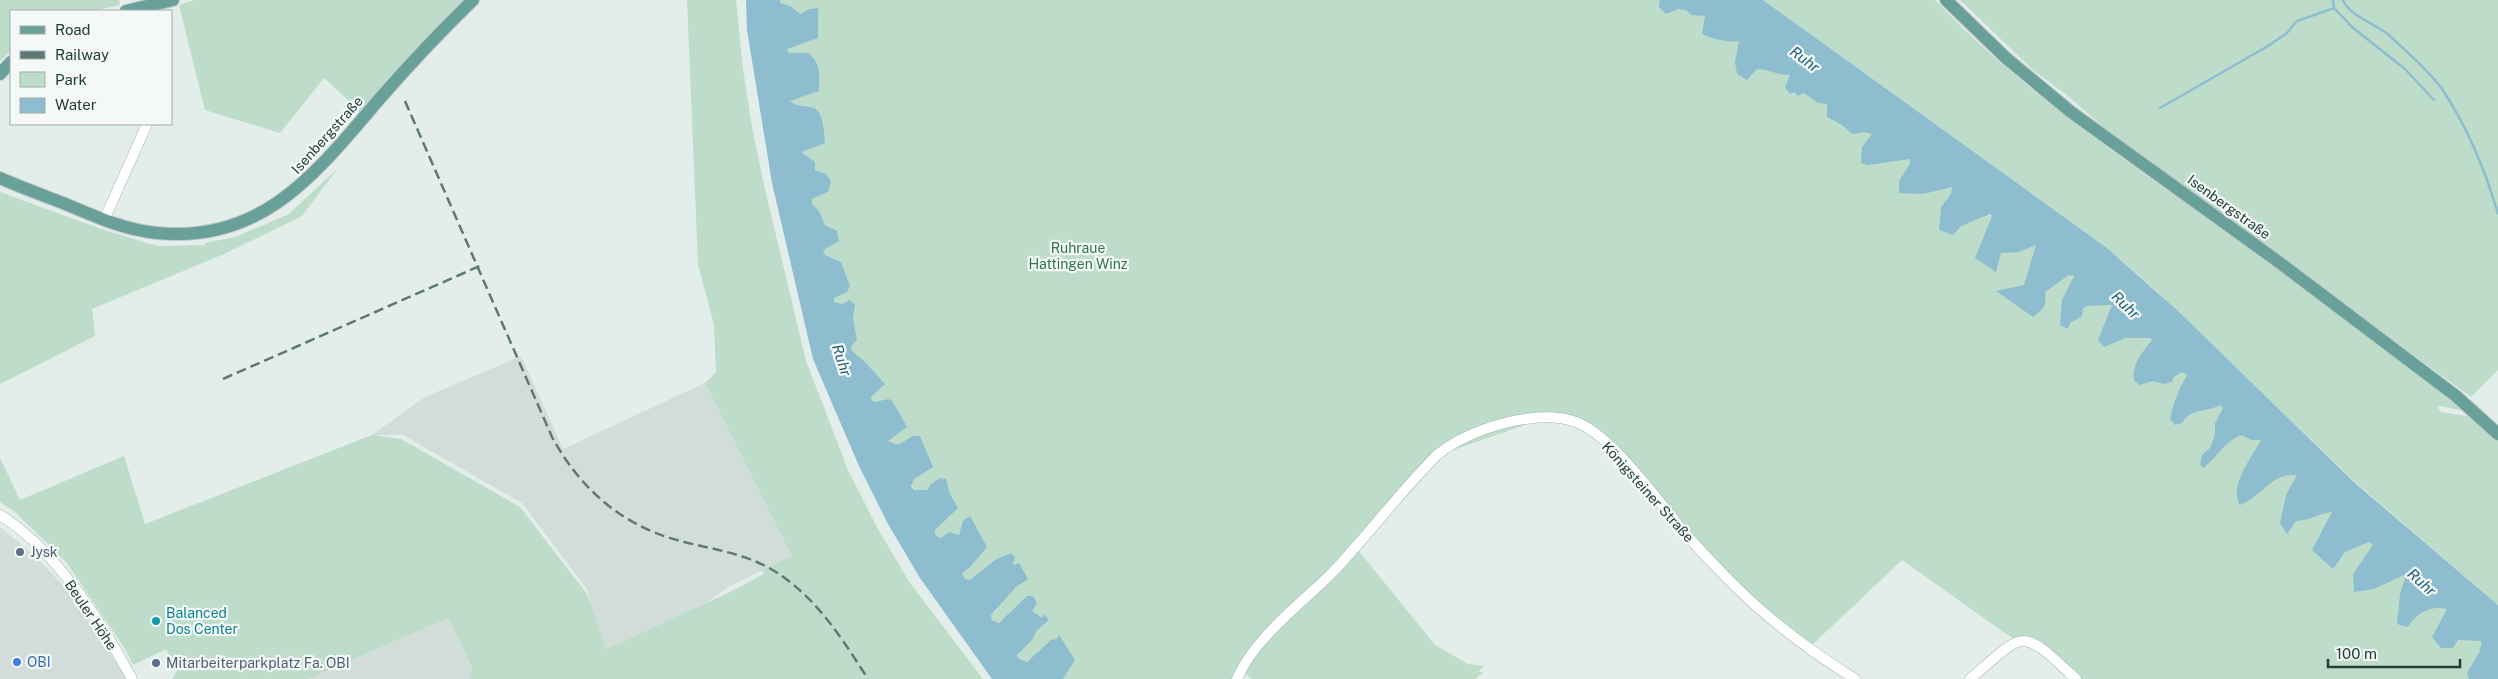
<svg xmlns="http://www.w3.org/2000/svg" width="2498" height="679" font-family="'Public Sans',sans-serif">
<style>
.built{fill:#d2ddd9}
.green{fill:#bdddca}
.water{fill:#8ebdd0}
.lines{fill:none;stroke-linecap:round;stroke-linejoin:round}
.stream{stroke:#8ebdd0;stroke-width:2.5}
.minor-casing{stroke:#a6b5b2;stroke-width:11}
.major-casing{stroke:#c1c9c8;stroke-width:14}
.minor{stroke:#fff;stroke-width:10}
.major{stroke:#69a19a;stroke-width:12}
.rail{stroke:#5e7975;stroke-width:2.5;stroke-dasharray:10 5;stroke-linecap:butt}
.service-dot{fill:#5c6f8a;stroke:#f4f9f7;stroke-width:2}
.culture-dot{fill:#0f9aa8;stroke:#f4f9f7;stroke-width:2}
.shop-dot{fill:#3f7fe0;stroke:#f4f9f7;stroke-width:2}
.labels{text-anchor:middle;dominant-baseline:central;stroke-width:4.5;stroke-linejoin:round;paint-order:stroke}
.street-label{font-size:14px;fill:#233e3a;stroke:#f4f9f7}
.park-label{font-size:14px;fill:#2f7352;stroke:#f4f9f7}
.service-label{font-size:14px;fill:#4e5e75;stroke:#f4f9f7;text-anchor:start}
.culture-label{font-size:14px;fill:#0d838f;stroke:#f4f9f7;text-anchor:start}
.shop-label{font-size:14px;fill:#366cbe;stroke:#f4f9f7;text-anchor:start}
.water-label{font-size:15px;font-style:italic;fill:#1f5e78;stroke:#f4f9f7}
</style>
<rect width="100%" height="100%" fill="#e3edea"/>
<!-- built -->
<path class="built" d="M521,356L563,449L705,383L792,556L728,587L703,605L601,651L587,589L522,503L403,435H372L425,397Z
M0,527L32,553L72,595L127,679H0Z
M448,618L472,669L469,679H310Z"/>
<!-- green -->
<path class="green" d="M0,0H119L120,5L93,11H11V51L0,61Z
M194,0H468L362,113L324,78L280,133L205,110L179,5Z
M687,0H736L743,69L752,127L764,185L806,361L848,470L878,529L910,583L983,679H469L472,668L448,618L309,679H172L177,671L166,649L133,665L127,652L67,563L15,512L0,502V458L20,500L124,456L145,524L372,435L401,439L520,507L587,594L606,649L728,593L764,574L762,570L792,556L705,383L716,372L714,325L698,264Z
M780,0H1680L1952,187L1988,215L1992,216V218L2036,245L2035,249L2069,275H2074L2073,278L2109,305H2112L2111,307L2167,352L2261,439L2498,651V679H2072L2041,646L2018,641L2002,631L1902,560L1810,647L1763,611L1620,458L1584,427L1547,417L1445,453L1358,550L1435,645L1468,664L1484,666L1479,671L1483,673L1475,679H1252L1245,673L1242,679H1049L1019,659L1017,655L1025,645L1006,617L999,623L992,620L991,615L998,608L975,577L970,580L964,579L961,573L968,568L941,538L935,535V530L912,485L891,452L848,365L786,140L782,3Z
M1763,0H1935C2022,92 2131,164 2234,237C2312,293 2388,352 2464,410L2463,411L2441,406L2437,407L2441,412L2474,417L2498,441V605L2354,481L2153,288L2107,248Z
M1960,0H2498V370L2471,397L2110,133L2068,96L2033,70Z
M337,169L302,216L224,254L92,309L95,336L0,384V192L104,230L157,246L205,245V243L235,237L289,214Z"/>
<!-- water -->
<path class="water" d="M746,0H780L781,3L792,7L800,14L809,9L818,8V38L787,49L789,53H808C822,64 819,75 819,91L790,101C798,108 806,105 814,108C824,112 824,134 825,143L801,152L815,162V170L826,174L831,181L829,191L812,199V204L819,211L825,225L837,231L839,241L825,249L823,254L841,262L850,286L847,292L834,298V302L842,304L850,300L855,305L853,318L857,340L851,346L852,351L865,362L885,384L870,398L874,402L889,399L893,402L907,427L888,441L898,445L913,436H920L933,467L914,479L911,486L914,490H928L930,485L940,478L946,479L950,494L958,508L935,530V535L941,538L949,532L959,535L963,521L970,516L987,547L970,567L962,573L965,579L970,580L995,560L1011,553L1015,557L1013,565L1019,563L1028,579L1016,587L991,615L992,620L999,623L1027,596H1033L1037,603L1032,611L1042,618L1044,614L1049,620L1037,630L1032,640L1017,655L1019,659L1027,662L1051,640L1057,639L1059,635L1075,660L1063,679H992L920,578L888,524L859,466L813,359L772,183L747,30Z
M1660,0H1763L2107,248L2178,311L2355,483L2498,605V679H2469L2467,673L2480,651L2482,641L2458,640L2453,648H2441L2432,637L2447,609C2431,605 2416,613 2408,627L2397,624L2400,594L2406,574L2374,589L2354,592L2353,574L2373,545L2369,542L2345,552L2333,569L2312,550L2332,512C2322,512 2310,521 2296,521L2287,534L2280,523L2286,495L2297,475C2270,473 2262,497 2240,505C2228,487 2252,457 2261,440H2251L2242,435C2224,441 2218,457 2203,468L2200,464L2202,455L2210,448L2215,435V423L2223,408L2220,405C2206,413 2192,407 2182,423L2175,425L2170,419C2173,403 2179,389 2187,375L2182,372L2174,377L2172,382L2163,384L2153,381L2139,385L2134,380C2132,363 2142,353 2152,340L2150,338H2125L2104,347L2098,340L2112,305L2087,306L2083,308L2082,316L2070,323L2068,329L2060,325L2062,300L2074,276L2069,275L2045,292C2047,306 2043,309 2033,317L1996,291L2024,285L2036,245L2019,252L2001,253L1996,272L1975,258L1992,216L1990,214L1961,226L1953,235L1939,230L1941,207L1951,194L1952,187L1923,194L1899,193V181L1910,164V159L1868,165L1861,163L1862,147L1872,134L1864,132L1852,134L1842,125L1827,117V104L1818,103L1804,93L1798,96L1794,92L1790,94L1785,87L1790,75C1775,75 1770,69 1757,69L1747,80L1737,74L1735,62L1739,41C1726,42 1715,40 1702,34L1705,16L1691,15L1686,10L1679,9L1666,14L1659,7Z"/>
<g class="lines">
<!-- stream -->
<path class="stream" d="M2333,0L2334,8
M2343,0C2351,18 2378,24 2391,37C2408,53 2429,71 2442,89C2468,128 2485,169 2498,214
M2160,108L2268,46L2287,33L2297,21L2334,8L2352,27L2405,69L2434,100"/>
<defs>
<path id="minor" d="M104,220L147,124
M0,515C55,549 102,623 132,679
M1237,679C1254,638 1301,604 1333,572C1369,534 1400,492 1437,455C1469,429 1535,408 1576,422C1611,435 1655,497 1679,526C1694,544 1711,562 1728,579C1766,618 1808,650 1855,679
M1970,679C2027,630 2020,627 2076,679"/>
<path id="major" d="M1946,0L2006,58L2071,112L2276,260L2456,396L2498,434
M126,11L173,0
M0,74L11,62
M0,178C20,187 42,195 63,203C94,216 124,230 157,233C265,244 319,169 382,96C411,63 441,31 473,0"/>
</defs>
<!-- minor casing -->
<use href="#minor" class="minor-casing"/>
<!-- major casing -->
<use href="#major" class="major-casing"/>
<!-- minor -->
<use href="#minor" class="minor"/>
<!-- major -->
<use href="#major" class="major"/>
<!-- rail -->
<path class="rail" d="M405,101L552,437C579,487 621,525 677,540C709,549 741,552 771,569C815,595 841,637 868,679
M223,379L482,265"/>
</g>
<!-- markers -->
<g class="service-dot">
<circle cx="20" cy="552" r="5"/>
<circle cx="156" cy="663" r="5"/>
</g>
<circle class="culture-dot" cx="156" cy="621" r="5"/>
<circle class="shop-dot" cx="17" cy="662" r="5"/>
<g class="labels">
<!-- street labels -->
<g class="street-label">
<text transform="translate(327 135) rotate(-48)">Isenbergstraße</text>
<text transform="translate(2229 207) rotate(36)">Isenbergstraße</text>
<text transform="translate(1648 492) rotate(48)">Königsteiner Straße</text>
<text transform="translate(91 615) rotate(56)">Beuler Höhe</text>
</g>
<!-- park labels -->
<g class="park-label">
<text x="1078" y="248">Ruhraue<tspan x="1078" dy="16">Hattingen Winz</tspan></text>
</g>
<!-- service labels -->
<g class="service-label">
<text x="30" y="552">Jysk</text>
<text x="166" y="663">Mitarbeiterparkplatz Fa. OBI</text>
</g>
<!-- culture labels -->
<g class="culture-label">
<text x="166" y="613">Balanced<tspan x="166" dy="16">Dos Center</tspan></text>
</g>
<!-- shop labels -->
<g class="shop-label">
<text x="27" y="662">OBI</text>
</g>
<!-- water labels -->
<g class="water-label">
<text transform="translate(1805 59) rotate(37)">Ruhr</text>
<text transform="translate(2126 305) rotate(44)">Ruhr</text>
<text transform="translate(842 360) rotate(72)">Ruhr</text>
<text transform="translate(2422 582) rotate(42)">Ruhr</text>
</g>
</g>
<!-- legend -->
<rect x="10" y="10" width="162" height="115" fill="#f4f9f7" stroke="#a0aeab"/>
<rect x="20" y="26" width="25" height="8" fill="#69a19a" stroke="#a0aeab"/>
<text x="55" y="35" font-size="15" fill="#233e3a">Road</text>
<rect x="20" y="51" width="25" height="8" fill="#5e7975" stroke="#a0aeab"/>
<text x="55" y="60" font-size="15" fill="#233e3a">Railway</text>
<rect x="20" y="72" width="25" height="15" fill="#bdddca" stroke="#a0aeab"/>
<text x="55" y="85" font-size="15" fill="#233e3a">Park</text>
<rect x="20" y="98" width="25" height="15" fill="#8ebdd0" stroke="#a0aeab"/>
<text x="55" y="110" font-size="15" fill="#233e3a">Water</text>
<!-- scale -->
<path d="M2328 659v8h132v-8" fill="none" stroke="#233e3a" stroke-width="2.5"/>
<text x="2336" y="659" font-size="15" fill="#233e3a" stroke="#f4f9f7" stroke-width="4" paint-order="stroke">100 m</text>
</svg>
